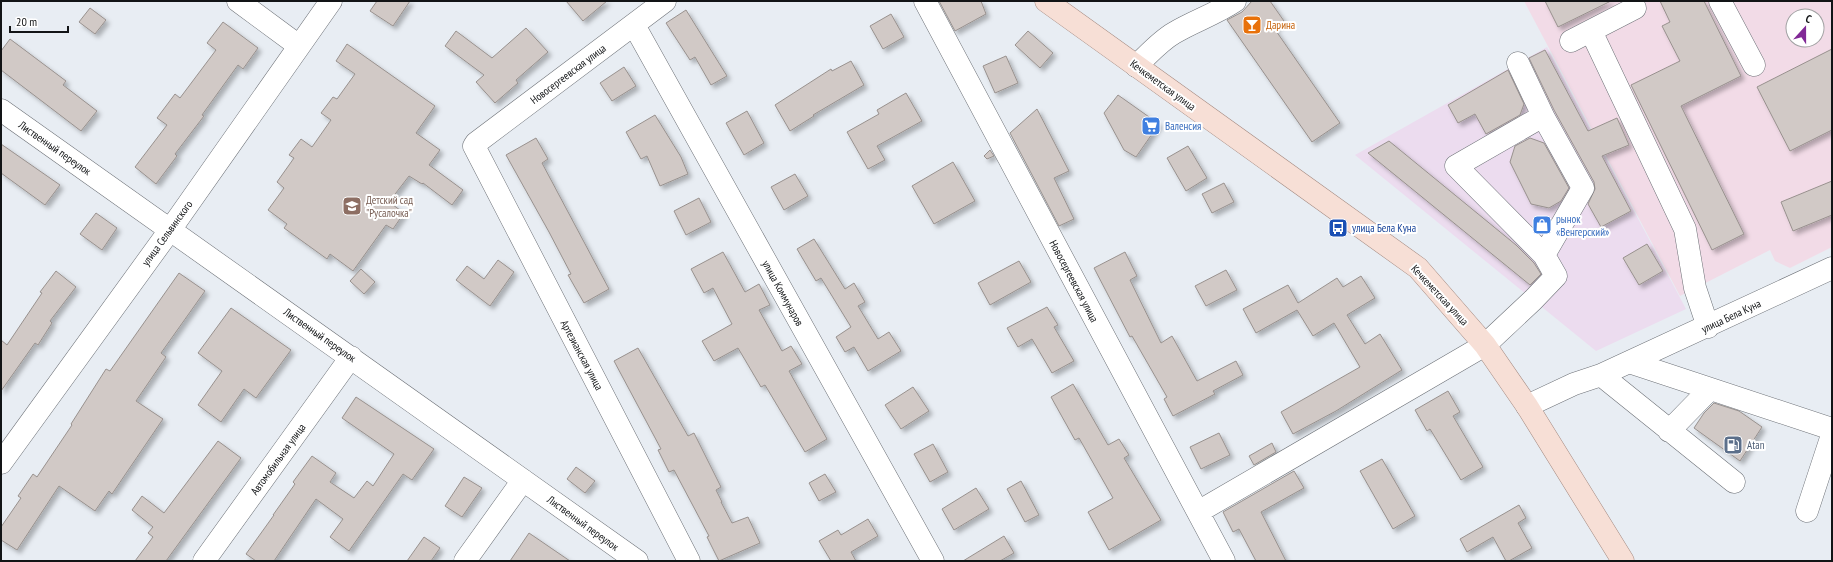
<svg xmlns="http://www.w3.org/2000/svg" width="1833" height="562" font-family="'PT Sans Narrow',sans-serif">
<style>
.commercial{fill:#ecdcef}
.industrial{fill:#f2dbe7;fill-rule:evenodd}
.building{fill:#d1c9c6;stroke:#98918e;filter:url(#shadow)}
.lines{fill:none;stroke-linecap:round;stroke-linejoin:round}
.minor-casing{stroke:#6d7177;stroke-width:23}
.major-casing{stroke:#a48a81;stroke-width:23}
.minor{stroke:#fff;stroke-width:22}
.major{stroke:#f7dfd6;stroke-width:22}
.labels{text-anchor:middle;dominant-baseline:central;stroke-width:4;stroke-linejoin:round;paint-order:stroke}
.food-label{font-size:11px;fill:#c56008;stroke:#fff;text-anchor:start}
.street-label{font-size:11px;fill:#121416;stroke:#fff}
.shop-label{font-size:11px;fill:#366cbe;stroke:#fff;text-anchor:start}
.education-label{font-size:11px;fill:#785e54;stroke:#fff;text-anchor:start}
.transit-label{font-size:11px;fill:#164399;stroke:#fff;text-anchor:start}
.service-label{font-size:11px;fill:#4e5e75;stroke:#fff;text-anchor:start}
</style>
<defs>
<filter id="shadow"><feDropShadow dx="3.5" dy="3.5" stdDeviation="2" flood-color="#0004"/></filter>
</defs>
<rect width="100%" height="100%" fill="#e8edf3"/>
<!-- commercial -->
<path class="commercial" d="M1547,47L1686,309L1596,351L1355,155Z"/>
<!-- industrial -->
<path class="industrial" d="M1524,1H1832V247L1790,268L1775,261L1770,250L1680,296ZM1793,16H1817V40H1793Z"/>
<!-- building -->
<path class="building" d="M377,1H410L393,26L370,11Z
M566,1H607L583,21Z
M939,1H981L986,14L955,31Z
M1252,1H1270L1284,21L1274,28L1340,123L1312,142L1227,20L1242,12Z
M1545,1H1611L1558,27Z
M1660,1H1704L1741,76L1681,106L1744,234L1712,250L1631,85L1680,61L1662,26L1670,22Z
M90,8L106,20L95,34L79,22Z
M686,10L727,76L711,85L695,57L690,60L666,23Z
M891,14L904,37L883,49L870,26Z
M223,22L258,48L243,69L238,65L202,115L204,116L175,154L177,156L156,184L135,167L167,125L157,118L175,94L180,98L216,50L207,43Z
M526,28L548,52L516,80L518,83L495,103L476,82L484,75L445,46L456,31L492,58Z
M1028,31L1053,53L1040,68L1015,45Z
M10,39L66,81L63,85L97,111L81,131L1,70V51Z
M347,44L435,106L416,133L440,150L429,165L463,190L452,205L423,183L422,184L409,176L389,202L404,213L393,229L386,225L353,271L330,254L327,259L284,228L287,224L268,210L284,188L277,182L294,158L289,155L301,139L312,147L331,120L321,113L333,97L337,99L355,74L336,61Z
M1832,49V130L1790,151L1757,87Z
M1545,50L1588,131L1617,118L1629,145L1602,156L1631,211L1601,227L1588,204L1595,189L1594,182L1554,110L1529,58Z
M1006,56L1018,83L995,93L983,66Z
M851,61L864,85L813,115L814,116L790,131L775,105L831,69L832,71Z
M624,67L636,86L612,101L600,83Z
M1508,70L1524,104L1520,115L1486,134L1475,114L1458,123L1448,105Z
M906,93L922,121L877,146L885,160L868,169L847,132L879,114L877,110Z
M1118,95L1159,124L1136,157L1124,150L1104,113Z
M1037,109L1069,171L1054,178L1074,219L1059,226L1010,133Z
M747,111L764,143L744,155L726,123Z
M655,115L681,157L688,174L660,186L647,156L641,159L626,132Z
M536,138L548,159L542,163L609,289L584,303L568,275L571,274L549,232L506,155Z
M1530,138L1544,143L1569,188L1561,201L1549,208L1531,204L1510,162L1515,146Z
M1389,141L1516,245L1534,263L1541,274L1530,285L1368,153Z
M1,144L60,185L45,205L1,173Z
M1188,146L1207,178L1186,191L1167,158Z
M990,150L994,156L987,159L984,156Z
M953,162L975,201L934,224L912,186Z
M795,174L808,196L784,210L771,187Z
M1832,181V215L1793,231L1781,202Z
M1224,183L1234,202L1212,213L1202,194Z
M699,198L711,222L686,235L674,211Z
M96,213L117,228L102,250L80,234Z
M814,239L845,289L854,283L865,302L858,306L878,339L889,332L901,351L868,371L854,347L845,352L836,337L851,327L821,278L816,281L797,249Z
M1647,244L1663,271L1639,285L1623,258Z
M723,252L745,292L759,284L770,305L759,310L782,351L791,346L802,364L789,371L827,439L805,452L765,385L761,387L738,348L714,361L702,341L732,324L713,288L704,293L691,269Z
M1125,252L1137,276L1130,280L1161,343L1172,336L1197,381L1236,361L1243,375L1213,391L1215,394L1173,416L1164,399L1167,397L1132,336L1130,337L1094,268Z
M498,260L514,272L490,306L456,280L467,266L484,279Z
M1019,261L1031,282L990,305L978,283Z
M361,269L375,282L364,294L350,281Z
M1226,270L1237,290L1206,306L1195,286Z
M56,271L76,287L50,321L52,323L38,345L35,343L1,391V340L7,345L42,293L40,292Z
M179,273L205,291L161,353L166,357L136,401L163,419L112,494L109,491L95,511L59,486L17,550L1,540V527L21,498L18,496L33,474L37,477L72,425L71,424L106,369L110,371Z
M1361,276L1375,298L1347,315L1365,344L1380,334L1402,370L1336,411L1293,434L1281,412L1360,367L1334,323L1313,336L1297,310L1256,333L1243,309L1288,285L1298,303L1337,278L1343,287Z
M1047,307L1058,325L1054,327L1074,361L1052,373L1032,339L1018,347L1007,328Z
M231,308L291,350L256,398L244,389L221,422L198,405L222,371L198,353Z
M638,348L688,436L694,433L721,487L716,490L722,502H721L732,523L748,517L760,543L719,561L707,537L709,536L674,470L669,472L658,450L661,449L614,361Z
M1073,384L1108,445L1119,439L1129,455L1124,458L1161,520L1109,550L1088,512L1113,498L1079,438L1075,440L1051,397Z
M913,387L929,411L901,429L885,405Z
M1448,391L1460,412L1453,416L1483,467L1461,480L1430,429L1427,431L1415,410Z
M356,397L434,449L412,480L403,474L349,551L330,537L343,519L316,499L274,561H256L246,554L274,515H273L295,484L293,482L312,456L336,473L330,482L354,498L367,481L373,486L394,454L342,418Z
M1714,403L1739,411L1762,427L1740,461L1694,428L1704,413Z
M1219,433L1230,455L1201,469L1190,447Z
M218,441L241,458L166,561H135L153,537L148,533L153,527L132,510L142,496L164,513Z
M1272,443L1276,452L1254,465L1249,456Z
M933,444L948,472L930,482L914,454Z
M1382,459L1415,516L1393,529L1360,471Z
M576,467L595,481L585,493L567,479Z
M1294,471L1304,488L1261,512L1286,561H1256L1239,529L1233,532L1223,512Z
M825,474L836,492L819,501L809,483Z
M464,477L482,488L462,517L445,506Z
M1021,481L1039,515L1025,522L1007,489Z
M976,488L989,509L954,530L942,509Z
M1519,505L1526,518L1518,523L1532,548L1509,561H1506L1493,537L1467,552L1460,539Z
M868,519L878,536L851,552L856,561H831L819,541L838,530L841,535Z
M529,533L570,561H510Z
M1004,536L1014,553L1000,561H963Z
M424,537L440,548L431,561H407Z"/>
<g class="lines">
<defs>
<path id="minor" d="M238,1L299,46
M665,1L476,143L474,146L689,561
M925,1L1224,561
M1720,1L1754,65
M634,25L933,561
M1591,31L1685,229L1695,288L1708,327
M1571,41L1635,8
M1518,63L1543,116
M1136,66C1148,55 1160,41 1174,33C1194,21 1216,14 1235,1
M1,110L637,561
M1629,362L1832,429
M1601,375L1734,482
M1527,406L1574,384L1601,375L1832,268
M1669,431L1710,389
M1,463L170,230L331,1
M1807,511L1832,435
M1198,512L1485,345L1533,300L1556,276L1544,255L1456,166L1543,116L1583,188L1544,255
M204,561L351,357
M465,561L523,480"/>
<path id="major" d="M1046,1L1418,268L1485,345L1527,406L1623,561"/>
</defs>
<!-- minor casing -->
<use href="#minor" class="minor-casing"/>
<!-- major casing -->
<use href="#major" class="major-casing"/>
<!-- minor -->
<use href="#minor" class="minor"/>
<!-- major -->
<use href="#major" class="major"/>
</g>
<!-- icons -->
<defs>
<symbol id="bar-square" viewBox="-11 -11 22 22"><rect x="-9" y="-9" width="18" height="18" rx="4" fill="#e8710a" stroke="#fff"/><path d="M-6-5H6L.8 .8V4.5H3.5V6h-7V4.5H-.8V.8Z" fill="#fff"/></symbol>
<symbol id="supermarket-square" viewBox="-11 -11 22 22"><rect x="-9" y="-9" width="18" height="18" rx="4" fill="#3f7fe0" stroke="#fff"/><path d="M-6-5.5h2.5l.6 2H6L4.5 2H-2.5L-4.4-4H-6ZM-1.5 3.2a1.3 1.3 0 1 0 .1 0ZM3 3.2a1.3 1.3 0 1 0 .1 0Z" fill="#fff"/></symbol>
<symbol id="school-square" viewBox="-11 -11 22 22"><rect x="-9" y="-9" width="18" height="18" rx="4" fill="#8d6e63" stroke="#fff"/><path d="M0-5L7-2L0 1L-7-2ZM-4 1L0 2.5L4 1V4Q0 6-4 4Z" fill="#fff"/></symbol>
<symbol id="shop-square" viewBox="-11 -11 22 22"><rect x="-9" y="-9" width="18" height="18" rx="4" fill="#3f7fe0" stroke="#fff"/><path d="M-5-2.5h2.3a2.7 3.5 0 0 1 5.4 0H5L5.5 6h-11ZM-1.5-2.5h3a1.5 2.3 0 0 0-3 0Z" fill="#fff"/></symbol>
<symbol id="bus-square" viewBox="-11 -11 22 22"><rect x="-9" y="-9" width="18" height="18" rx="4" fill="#1a4fb4" stroke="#fff"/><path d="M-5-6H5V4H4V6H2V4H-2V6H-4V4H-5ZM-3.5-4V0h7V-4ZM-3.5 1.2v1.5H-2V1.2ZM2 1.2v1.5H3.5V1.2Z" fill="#fff"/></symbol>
<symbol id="fuel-square" viewBox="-11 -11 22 22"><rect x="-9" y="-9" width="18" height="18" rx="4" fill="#5c6f8a" stroke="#fff"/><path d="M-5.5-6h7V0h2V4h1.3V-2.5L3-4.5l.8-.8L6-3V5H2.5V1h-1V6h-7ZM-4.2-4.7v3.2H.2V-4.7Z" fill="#fff"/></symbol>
</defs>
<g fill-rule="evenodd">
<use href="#bar-square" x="1241" y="14" width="22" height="22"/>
<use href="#supermarket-square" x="1140" y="115" width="22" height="22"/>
<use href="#school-square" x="341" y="195" width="22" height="22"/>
<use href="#shop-square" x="1531" y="214" width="22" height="22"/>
<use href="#bus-square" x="1327" y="217" width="22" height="22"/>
<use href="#fuel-square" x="1722" y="434" width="22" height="22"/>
</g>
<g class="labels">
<!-- food labels -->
<g class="food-label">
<text x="1266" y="25">Дарина</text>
</g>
<!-- street labels -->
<g class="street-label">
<text transform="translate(568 74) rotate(-37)">Новосергеевская улица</text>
<text transform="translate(1163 85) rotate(36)">Кечкеметская улица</text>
<text transform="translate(55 148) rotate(35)">Лиственный переулок</text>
<text transform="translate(167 233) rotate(-54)">улица Сельвинского</text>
<text transform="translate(1074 281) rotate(62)">Новосергеевская улица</text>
<text transform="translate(783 293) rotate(61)">улица Коммунаров</text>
<text transform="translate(1440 295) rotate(47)">Кечкеметская улица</text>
<text transform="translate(1731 316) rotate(-25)">улица Бела Куна</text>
<text transform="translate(320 335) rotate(35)">Лиственный переулок</text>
<text transform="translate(582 355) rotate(62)">Артезианская улица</text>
<text transform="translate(278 459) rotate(-54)">Автомобильная улица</text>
<text transform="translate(583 523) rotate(36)">Лиственный переулок</text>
</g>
<!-- shop labels -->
<g class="shop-label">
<text x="1165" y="126">Валенсия</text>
<text x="1556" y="219">рынок<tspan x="1556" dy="13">«Венгерский»</tspan></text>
</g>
<!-- education labels -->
<g class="education-label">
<text x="366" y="200">Детский сад<tspan x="366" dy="13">"Русалочка"</tspan></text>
</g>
<!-- transit labels -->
<g class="transit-label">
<text x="1352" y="228">улица Бела Куна</text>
</g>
<!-- service labels -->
<g class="service-label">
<text x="1747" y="445">Аtan</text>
</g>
</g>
<!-- border -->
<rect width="1833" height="562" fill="none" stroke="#121416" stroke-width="4"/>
<!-- north arrow -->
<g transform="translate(1805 28) rotate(21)"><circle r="19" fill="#ffffff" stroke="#a0a1a2"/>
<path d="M0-3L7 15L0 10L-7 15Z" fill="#812996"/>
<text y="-6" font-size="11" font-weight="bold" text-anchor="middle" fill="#121416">С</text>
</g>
<!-- scale -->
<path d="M10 26v6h58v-6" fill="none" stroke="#121416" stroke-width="2"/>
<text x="16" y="26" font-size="12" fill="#121416" stroke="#ffffff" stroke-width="3" paint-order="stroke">20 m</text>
</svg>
